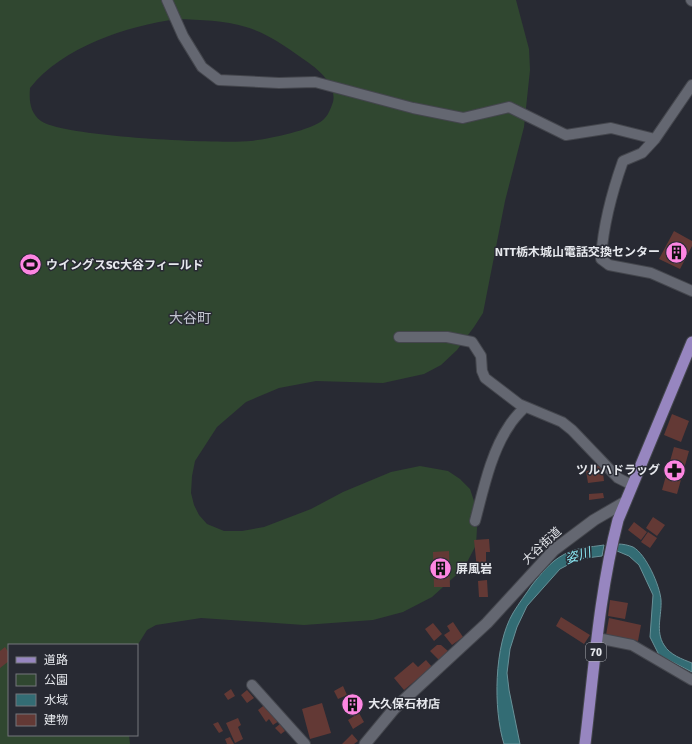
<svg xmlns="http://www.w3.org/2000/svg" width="692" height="744" font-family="Signika,'Noto Sans JP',sans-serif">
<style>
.green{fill:#304730;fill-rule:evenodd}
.water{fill:#336c74;stroke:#699198}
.building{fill:#633935}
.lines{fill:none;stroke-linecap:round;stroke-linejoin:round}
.minor-casing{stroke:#44464d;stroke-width:12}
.secondary-casing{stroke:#44464d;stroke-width:13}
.primary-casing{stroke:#44464d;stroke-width:13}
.minor{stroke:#646771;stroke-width:10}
.secondary{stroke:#646771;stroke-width:11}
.primary{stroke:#9786c0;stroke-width:11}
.labels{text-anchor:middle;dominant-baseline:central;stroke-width:3;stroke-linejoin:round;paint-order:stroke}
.shield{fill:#282a33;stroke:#adafb5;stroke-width:1}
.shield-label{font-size:11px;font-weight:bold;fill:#e6e8ed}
.poi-label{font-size:12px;font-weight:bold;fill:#e6e8ed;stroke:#282a33;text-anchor:start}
.street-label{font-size:12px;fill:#e6e8ed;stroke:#282a33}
.water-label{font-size:13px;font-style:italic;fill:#8ae8f4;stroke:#282a33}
.quarter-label{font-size:14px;fill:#c1c4cf;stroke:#282a33}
</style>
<rect width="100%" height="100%" fill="#282a33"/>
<!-- green -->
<path class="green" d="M0,0H516L529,49L530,70L524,127L505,201L483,313L474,327L457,350L441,365L424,374L383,383L316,381L279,388L246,402L217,427L195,461L192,476L191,493L194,505L199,515L207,524L224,531H242L264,527L311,509L343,492L391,472L420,466L448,471L460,479L470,489L475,504L477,528L476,545L464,568L432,597L403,612L373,620L304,625L201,618L156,625L147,630L137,646L9,645V735H129L130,744H0ZM177,19C201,20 224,20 246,27C268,33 291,50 309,63C320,71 337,86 333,102C331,108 328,116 323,120C310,131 267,139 251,141C218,144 64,137 41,121C30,113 29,101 30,88C62,47 127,26 177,19Z"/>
<!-- water -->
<path class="water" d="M618,544C623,544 628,545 633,547C646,554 660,586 661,600C662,615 655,631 664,645C670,655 682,659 692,663V672L659,655L650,637L653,595L639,565L629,556L617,551Z
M604,545L602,556L579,559L560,569L527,606L517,627L510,649L507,673L509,690L520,744H504C493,709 494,645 513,613C519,603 526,594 532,585C541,574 550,562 563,555C574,548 591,547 604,545Z"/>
<!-- building -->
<path class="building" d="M674,231L692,241V246L680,269L659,259Z
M672,414L689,421L681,442L664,435Z
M674,447L689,451L677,494L662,490Z
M602,465L604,481L588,483L586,471L595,470L594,466Z
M603,493L604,498L589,500V494Z
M653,517L665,525L657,536L646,528Z
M634,522L647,532L641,540L628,530Z
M648,532L657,538L650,548L641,542Z
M489,539L490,552H486V568L477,569L474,540Z
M449,551L450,587H434L433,552Z
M487,580L488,597H479L478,581Z
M610,600L628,603L625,619L608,616Z
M561,617L590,635L584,644L556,626Z
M609,618L641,625L638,641L606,635Z
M453,622L463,637L452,645L444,635L450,631L447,626Z
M433,623L442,634L434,641L425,629Z
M437,645H441L448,651L439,660L430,651Z
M5,647L9,653V661L0,668V651Z
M426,660L432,667L404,690L394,678L413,662L418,667Z
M343,686L347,695L338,699L334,691Z
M231,689L235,696L228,700L224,694Z
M247,690L254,698L247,703L241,695Z
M355,697L360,705L350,711L346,702Z
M267,703L279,721L273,725L269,719L266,722L258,710Z
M322,703L331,733L310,739L302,709Z
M359,713L364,722L353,729L348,720Z
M238,718L241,725L238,727L243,739L235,743L226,723Z
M218,722L223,731L219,733L213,724Z
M280,724L285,731L281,734L275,728Z
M352,734L358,741L354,744H342Z
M230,737L234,744H227L225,739Z"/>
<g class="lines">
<defs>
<path id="minor" d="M167,0L183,36L202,67L219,80L279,83L315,82L413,108L463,118L509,107L566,135L611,128L655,139
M691,0L692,1
M692,85L655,139L642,153L623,161C612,192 603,226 601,259L609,265L651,273L692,291
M399,337H447L472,342L481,356L482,371L485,378L519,404L562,422L572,430L618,478L632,485
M475,521C483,491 491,452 509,426C513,419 519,413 525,407
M597,638L632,645L692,680
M252,685L305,744"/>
<path id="secondary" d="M365,744L394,709L487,623L554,550L594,520L625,502"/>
<path id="primary" d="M585,744C594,670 599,593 618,520L692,342"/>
</defs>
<!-- minor casing -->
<use href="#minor" class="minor-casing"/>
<!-- secondary casing -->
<use href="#secondary" class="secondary-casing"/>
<!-- primary casing -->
<use href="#primary" class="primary-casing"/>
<!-- minor -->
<use href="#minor" class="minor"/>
<!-- secondary -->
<use href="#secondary" class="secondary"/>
<!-- primary -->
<use href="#primary" class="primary"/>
</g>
<!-- icons -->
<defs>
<symbol id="building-disc" viewBox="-11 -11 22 22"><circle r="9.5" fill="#fd86e2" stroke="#282a33"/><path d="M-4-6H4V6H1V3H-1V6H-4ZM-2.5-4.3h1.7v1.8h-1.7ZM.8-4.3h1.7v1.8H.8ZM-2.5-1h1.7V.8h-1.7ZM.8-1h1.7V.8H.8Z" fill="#111"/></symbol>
<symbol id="stadium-disc" viewBox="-11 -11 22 22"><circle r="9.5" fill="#fd86e2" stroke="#282a33"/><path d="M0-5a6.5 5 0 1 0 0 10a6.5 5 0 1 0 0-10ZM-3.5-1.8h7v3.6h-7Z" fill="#111"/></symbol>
<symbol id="pharmacy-disc" viewBox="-11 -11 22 22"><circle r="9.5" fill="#fd86e2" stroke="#282a33"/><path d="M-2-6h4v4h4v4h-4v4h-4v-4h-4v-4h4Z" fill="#111"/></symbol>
</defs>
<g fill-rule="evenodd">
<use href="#building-disc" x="664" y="240" width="25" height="25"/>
<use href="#stadium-disc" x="18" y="252" width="25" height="25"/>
<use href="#pharmacy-disc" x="662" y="458" width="25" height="25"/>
<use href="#building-disc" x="428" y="556" width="25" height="25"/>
<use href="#building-disc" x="340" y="692" width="25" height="25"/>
</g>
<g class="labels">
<!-- shield labels -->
<rect class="shield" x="586" y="643" width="20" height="18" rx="3"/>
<g class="shield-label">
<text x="596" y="652">70</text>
</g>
<!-- poi labels -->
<g class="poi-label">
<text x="660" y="252" text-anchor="end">NTT栃木城山電話交換センター</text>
<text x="46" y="265">ウイングスSC大谷フィールド</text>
<text x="660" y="470" text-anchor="end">ツルハドラッグ</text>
<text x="456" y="569">屏風岩</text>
<text x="368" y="704">大久保石材店</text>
</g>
<!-- street labels -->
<g class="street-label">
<text transform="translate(542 546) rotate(-43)">大谷街道</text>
</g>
<!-- water labels -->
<g class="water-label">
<text transform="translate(578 556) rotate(-17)">姿川</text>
</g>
<!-- quarter labels -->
<g class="quarter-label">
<text x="190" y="318">大谷町</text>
</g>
</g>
<!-- legend -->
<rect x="8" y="644" width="130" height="92" fill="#282a33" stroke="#74767d"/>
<rect x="16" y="657" width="20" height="6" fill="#9786c0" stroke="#74767d"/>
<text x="44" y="664" font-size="12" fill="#e6e8ed">道路</text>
<rect x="16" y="674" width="20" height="12" fill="#304730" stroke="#74767d"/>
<text x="44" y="684" font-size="12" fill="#e6e8ed">公園</text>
<rect x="16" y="694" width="20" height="12" fill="#336c74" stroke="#74767d"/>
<text x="44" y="704" font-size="12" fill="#e6e8ed">水域</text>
<rect x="16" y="714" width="20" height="12" fill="#633935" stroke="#74767d"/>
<text x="44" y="724" font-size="12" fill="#e6e8ed">建物</text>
</svg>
